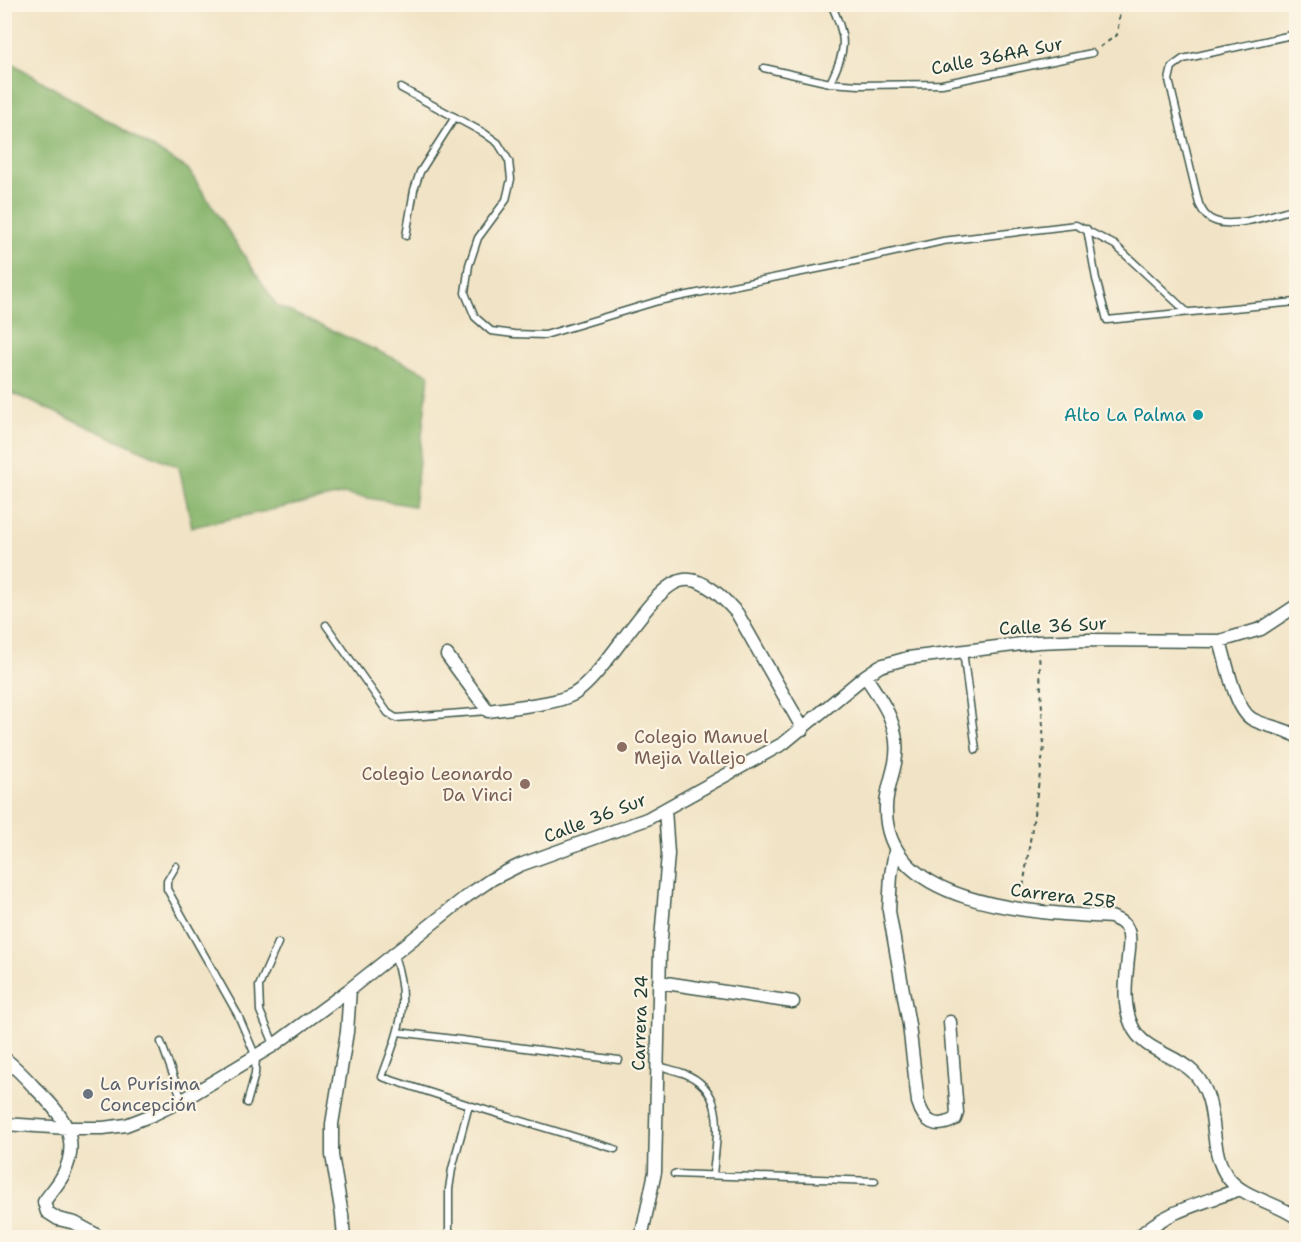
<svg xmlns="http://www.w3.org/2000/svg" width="1301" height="1242" font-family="'Shantell Sans',sans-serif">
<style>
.forest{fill:#88b56d;stroke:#547950;stroke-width:1.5}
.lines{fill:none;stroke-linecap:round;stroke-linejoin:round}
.lane-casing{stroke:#3e564a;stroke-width:9}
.street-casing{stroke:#3e564a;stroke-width:15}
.path{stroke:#3e564a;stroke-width:2;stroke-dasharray:4.5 4.5;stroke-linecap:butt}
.lane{stroke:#fff;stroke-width:6}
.street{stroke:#fff;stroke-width:12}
.culture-dot{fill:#0f9aa8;stroke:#fcf5e5;stroke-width:2}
.education-dot{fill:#8d6e63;stroke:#fcf5e5;stroke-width:2}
.worship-dot{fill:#6b7280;stroke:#fcf5e5;stroke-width:2}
.labels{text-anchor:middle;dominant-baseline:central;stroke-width:4.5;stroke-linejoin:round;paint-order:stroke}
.street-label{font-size:18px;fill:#1f3d34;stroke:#fcf5e5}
.culture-label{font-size:18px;fill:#0d838f;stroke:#fcf5e5;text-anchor:end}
.education-label{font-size:18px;fill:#785e54;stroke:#fcf5e5;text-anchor:start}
.worship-label{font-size:18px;fill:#5b616d;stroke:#fcf5e5;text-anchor:start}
</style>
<rect width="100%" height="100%" fill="#fcf5e5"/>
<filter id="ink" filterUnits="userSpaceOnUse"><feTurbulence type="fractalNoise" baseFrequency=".0167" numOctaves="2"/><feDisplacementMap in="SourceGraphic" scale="12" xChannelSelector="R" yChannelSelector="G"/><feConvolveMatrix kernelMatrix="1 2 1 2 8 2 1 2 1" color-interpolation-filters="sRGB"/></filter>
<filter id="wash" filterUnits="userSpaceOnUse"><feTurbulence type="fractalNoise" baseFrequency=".008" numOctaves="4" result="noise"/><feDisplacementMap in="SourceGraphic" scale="24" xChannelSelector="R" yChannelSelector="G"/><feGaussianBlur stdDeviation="1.35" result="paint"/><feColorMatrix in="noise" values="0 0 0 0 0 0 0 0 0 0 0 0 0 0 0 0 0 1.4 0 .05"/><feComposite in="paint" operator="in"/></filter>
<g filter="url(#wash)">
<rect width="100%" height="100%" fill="#f1e3c5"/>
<!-- forest -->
<path class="forest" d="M5,59L188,169L277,306L429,374L414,506L345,494L192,527L179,467L5,390Z"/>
</g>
<g filter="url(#ink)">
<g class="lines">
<defs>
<path id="lane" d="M1296,34L1183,59L1172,67L1169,80L1199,204C1203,212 1206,218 1215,221C1234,229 1277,213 1296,208
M764,68L830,83L859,85L942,84L1092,53
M830,83C846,49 848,40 831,4
M401,88L484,133L498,143L509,161L511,179L506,200L478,238L469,265L465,293L475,317L491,331L514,334L545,335L658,301L837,265L943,241L1076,225L1115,245L1187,312
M1087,229L1096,279L1107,320L1296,302
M406,236L414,190L420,172L455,117
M326,625L388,713L396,718L488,711
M963,651L976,750
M176,866L167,881V889L238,1015L256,1057L255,1074L247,1103
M394,955C411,1006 399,1029 382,1077L469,1105L615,1149
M398,1032L619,1060
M161,1042L182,1100
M274,1044L260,1011L259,986L278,943
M656,1065C665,1068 674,1070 683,1073C729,1090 716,1138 713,1175
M674,1174L875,1181
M449,1238V1189L452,1169L469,1105"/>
<path id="street" d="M4,626V631
M1220,641C1226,660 1235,710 1252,719C1266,727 1283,727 1296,736
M447,655L488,711C511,707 554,705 574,694C607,674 652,583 684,580C704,577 725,600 737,613L803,729
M865,676C883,702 902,728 895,763C892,778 886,792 886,807C883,908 1039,913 1111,917C1118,920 1125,923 1128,931C1131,939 1129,949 1128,958C1126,980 1122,1005 1132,1026C1144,1052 1174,1053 1193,1072C1223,1102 1205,1149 1229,1179C1243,1197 1277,1203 1296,1217
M895,851L891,875L889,911L909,1025L918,1102C924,1122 935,1130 955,1119L957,1113L950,1022
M659,982L793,1002
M4,1058C15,1067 25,1077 34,1087C60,1112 83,1137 63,1175C58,1185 50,1193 44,1202L47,1212L58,1219L75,1223L95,1234L97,1238
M4,1124L68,1128H103L126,1125L152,1115L183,1100L274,1045L350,989L467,896L492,879L520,865L647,819L784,743L865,676L880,666L908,658L1038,642L1088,640L1220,641L1261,629L1296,606
M344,1238L342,1215L332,1155V1124L347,1032L350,989
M641,1238L655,1172L660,951L668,854L665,809
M1138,1238C1165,1210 1205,1203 1240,1189"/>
</defs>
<!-- lane casing -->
<use href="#lane" class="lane-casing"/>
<!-- street casing -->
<use href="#street" class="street-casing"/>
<!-- path -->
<path class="path" d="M1100,47L1117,35L1121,4
M1022,895L1044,747L1039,653"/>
<!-- lane -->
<use href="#lane" class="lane"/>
<!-- street -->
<use href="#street" class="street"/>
</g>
</g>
<!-- markers -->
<circle class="culture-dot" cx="1198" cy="415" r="6"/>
<g class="education-dot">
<circle cx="622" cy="747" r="6"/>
<circle cx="525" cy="784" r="6"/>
</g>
<circle class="worship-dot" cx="88" cy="1094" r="6"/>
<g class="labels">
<!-- street labels -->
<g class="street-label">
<text transform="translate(997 56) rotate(-11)">Calle 36AA Sur</text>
<text transform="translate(1053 626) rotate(-3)">Calle 36 Sur</text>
<text transform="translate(595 818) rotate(-21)">Calle 36 Sur</text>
<text transform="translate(1063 896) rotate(7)">Carrera 25B</text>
<text transform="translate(640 1023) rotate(-88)">Carrera 24</text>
</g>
<!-- culture labels -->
<g class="culture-label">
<text x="1186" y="415">Alto La Palma</text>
</g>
<!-- education labels -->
<g class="education-label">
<text x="634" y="737">Colegio Manuel<tspan x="634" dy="21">Mejia Vallejo</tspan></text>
<text x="513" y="774" text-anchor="end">Colegio Leonardo<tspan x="513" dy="21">Da Vinci</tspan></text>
</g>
<!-- worship labels -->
<g class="worship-label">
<text x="100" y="1084">La Purísima<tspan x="100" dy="21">Concepción</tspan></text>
</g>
</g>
<!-- margin -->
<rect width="1301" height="1242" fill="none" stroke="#fcf5e5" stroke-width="24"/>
</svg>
